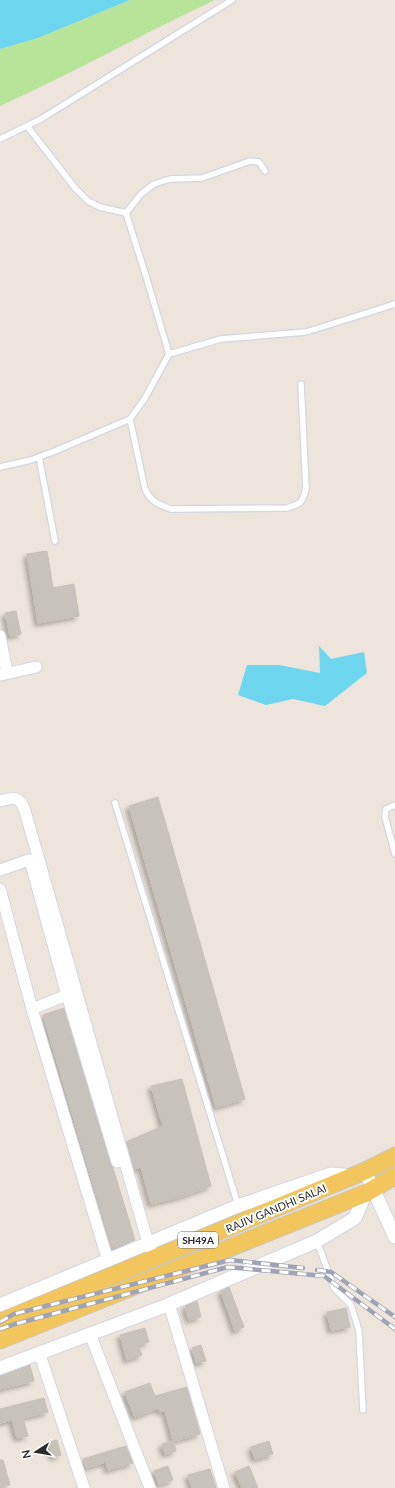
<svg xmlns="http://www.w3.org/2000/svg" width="395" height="1488" font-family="Lato,sans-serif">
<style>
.green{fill:#b7e498}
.water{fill:#6ed5ef}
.building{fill:#c8c2bc;stroke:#c8c0b6;filter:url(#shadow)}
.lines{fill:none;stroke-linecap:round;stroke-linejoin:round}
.service-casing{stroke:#d2d6e3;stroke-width:8}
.minor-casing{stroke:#d2d6e3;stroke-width:13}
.tertiary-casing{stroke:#d2d6e3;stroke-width:15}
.primary-casing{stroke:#c8c8c8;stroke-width:19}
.service{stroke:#fff;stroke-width:5.5}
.minor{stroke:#fff;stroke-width:11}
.tertiary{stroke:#fff;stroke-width:13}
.primary{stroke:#f2c65c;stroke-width:17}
.rail-casing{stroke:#9fa3b5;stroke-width:4.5}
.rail{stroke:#fff;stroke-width:3;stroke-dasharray:9;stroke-linecap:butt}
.labels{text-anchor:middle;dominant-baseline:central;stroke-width:4;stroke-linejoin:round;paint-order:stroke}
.shield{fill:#fff;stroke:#6a6a6a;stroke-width:1}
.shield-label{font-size:10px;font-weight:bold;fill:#2a2a2a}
.street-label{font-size:11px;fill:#2a2a2a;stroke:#fff}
</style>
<defs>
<filter id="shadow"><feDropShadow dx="-3.5" dy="3.5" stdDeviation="2" flood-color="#0004"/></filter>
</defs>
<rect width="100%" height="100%" fill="#ede5dc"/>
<!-- green -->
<path class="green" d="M130,0H215C142,34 73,73 0,106V49L38,38Z"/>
<!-- water -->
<path class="water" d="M0,0H130L38,38L0,49Z
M319,646L331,659L364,652L367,673L325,706L293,699L266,705L238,695L247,665H279L320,673Z"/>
<!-- building -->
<path class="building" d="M47,551L53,588L74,584L79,616L38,623L27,554Z
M16,611L21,634L10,636L5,613Z
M158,797L245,1099L216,1107L129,806Z
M64,1008L135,1240L112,1248L43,1015Z
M182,1079L211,1186L180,1197L151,1204L141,1167L134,1169L126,1142L163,1126L151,1086Z
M229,1287L244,1327L235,1331L221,1291Z
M197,1301L201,1317L189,1320L185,1306Z
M346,1308L350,1327L331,1330L327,1312Z
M145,1328L149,1342L138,1345L142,1355L127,1360L120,1335Z
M201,1345L206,1361L196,1363L192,1348Z
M30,1365L34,1381L0,1389V1376Z
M150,1383L155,1396L187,1387L200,1434L174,1441L176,1451L165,1454L162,1444L173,1441L165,1410L160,1412L159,1408L135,1417L129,1403L125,1392Z
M44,1398L48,1412L23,1418L28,1436L17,1438L12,1420L0,1423V1409Z
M57,1440L61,1455L53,1457L48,1442Z
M269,1441L273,1454L255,1459L251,1447Z
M126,1446L133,1463L108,1470L106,1462L86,1468L83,1459Z
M0,1460H3L10,1485L0,1488Z
M168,1466L173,1480L159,1485L154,1471Z
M249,1466L258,1488H242L235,1472Z
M210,1469L216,1488H192L188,1475Z"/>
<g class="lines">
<defs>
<path id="service" d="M27,126L75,188L88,201L100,207L126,213
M0,139L41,119L232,0
M169,354L221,339L306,332L395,304
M130,419L145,489C151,502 158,504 171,509L287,508C301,504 303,502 306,488L301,384
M39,457L55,541
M0,467L31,460L55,451L130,419L145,398L169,354L145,273L126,213L141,194L154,184L170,179L202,178L250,161L259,162L265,171
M115,803L238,1205
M395,805L386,809L385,817L395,854
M317,1241L334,1288L351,1305L359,1331L363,1410"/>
<path id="minor" d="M0,636L7,673
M1,675L36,667
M0,801C14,797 20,796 25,811L148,1243L155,1259
M0,870L29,860L31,864L67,995L117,1162
M0,889L32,1009L108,1261
M32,1009L67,995
M169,1304L224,1488
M90,1334L150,1488
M39,1352L84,1488"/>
<path id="tertiary" d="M365,1171L395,1237
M0,1305L238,1206L331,1174L353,1176
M0,1368L165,1306L317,1241L355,1218L366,1193"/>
<path id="primary" d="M0,1322L365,1171L395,1156
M0,1340L366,1193L395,1176"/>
</defs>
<!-- service casing -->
<use href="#service" class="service-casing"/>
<!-- minor casing -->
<use href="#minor" class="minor-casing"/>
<!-- tertiary casing -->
<use href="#tertiary" class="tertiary-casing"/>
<!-- primary casing -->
<use href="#primary" class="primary-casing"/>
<!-- service -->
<use href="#service" class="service"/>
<!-- minor -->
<use href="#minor" class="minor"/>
<!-- tertiary -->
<use href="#tertiary" class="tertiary"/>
<!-- primary -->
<use href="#primary" class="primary"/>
<defs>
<path id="rail" d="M317,1270L331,1272L395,1317
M0,1322L14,1314L230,1260L303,1268
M0,1329L15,1324L228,1267L324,1276L395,1329"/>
</defs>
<!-- rail casing -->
<use href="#rail" class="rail-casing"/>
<!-- rail -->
<use href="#rail" class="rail"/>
</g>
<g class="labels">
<!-- shield labels -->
<rect class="shield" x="178" y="1232" width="40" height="16" rx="3"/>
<g class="shield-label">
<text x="198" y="1240">SH49A</text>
</g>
<!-- street labels -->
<g class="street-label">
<text transform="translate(276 1208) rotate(-23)">RAJIV GANDHI SALAI</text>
</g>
</g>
<!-- north arrow -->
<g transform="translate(36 1452) rotate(258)" stroke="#ffffff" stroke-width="3" paint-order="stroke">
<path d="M0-3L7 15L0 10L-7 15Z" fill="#2a2a2a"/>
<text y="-6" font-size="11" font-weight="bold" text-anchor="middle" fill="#2a2a2a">N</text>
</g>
</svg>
